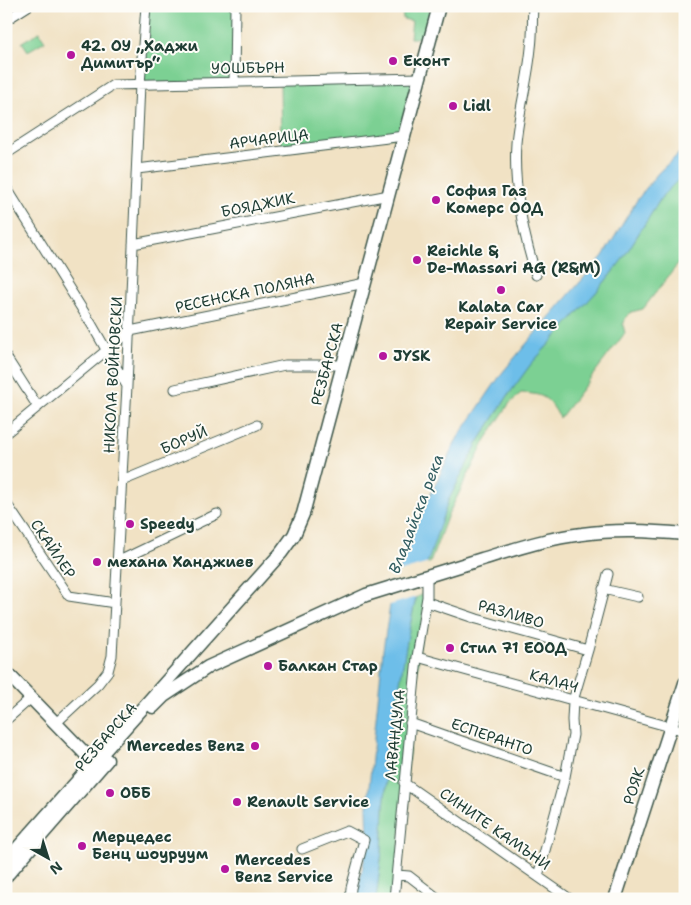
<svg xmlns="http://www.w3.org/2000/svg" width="691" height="905" font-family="'Shantell Sans',sans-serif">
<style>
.green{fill:#7cd093;stroke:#4e8664}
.water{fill:#6dbee9;stroke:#467e8e}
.pier{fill:#f1e2c4}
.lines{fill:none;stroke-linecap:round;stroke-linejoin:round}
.street-casing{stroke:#3e564a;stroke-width:11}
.secondary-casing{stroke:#3e564a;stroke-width:15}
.street{stroke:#fff;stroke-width:9}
.secondary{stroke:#fff;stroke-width:12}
.poi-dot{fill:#b5179e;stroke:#fdfcf7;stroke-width:2}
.labels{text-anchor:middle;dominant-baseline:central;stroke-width:4;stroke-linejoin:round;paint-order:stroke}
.poi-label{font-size:15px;font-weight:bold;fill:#1f3d34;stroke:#fdfcf7;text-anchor:start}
.street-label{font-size:15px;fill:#1f3d34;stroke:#fdfcf7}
.water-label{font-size:16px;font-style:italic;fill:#325d61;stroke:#fdfcf7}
</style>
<rect width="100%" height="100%" fill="#fdfcf7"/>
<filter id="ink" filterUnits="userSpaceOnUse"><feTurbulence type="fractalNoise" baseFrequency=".02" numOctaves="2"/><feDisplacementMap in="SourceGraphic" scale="10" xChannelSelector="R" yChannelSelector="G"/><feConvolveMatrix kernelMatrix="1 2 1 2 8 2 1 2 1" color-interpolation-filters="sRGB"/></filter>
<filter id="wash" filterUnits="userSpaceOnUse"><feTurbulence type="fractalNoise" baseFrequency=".0096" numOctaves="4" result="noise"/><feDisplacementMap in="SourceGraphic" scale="20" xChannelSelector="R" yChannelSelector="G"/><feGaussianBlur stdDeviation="1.12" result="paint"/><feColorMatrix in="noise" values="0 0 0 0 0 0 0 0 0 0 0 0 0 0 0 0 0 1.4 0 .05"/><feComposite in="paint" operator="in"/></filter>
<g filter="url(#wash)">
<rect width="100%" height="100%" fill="#f1e2c4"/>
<!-- green -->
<path class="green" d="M146,6H235L234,82L140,84Z
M431,6L423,38H410L412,21L403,19L402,7Z
M39,32L45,41L28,51L22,42Z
M420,78L404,136L281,151L280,81Z
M685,173V255L643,309L631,312L626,317L623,325L625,333L560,418C548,397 544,394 521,393L509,404L485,441L447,517L430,563L426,564L448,501L477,444L509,394L531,364L599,289L622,260L663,195Z
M427,576L394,899H376L382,851L384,807L392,730L408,635L416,597L422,595Z"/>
<!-- water -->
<path class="water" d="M685,148V173L663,195L622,260L599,289L531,364L509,394L477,444L448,501L416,597L408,635L392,730L384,807L382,851L376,899H356L368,842L367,807L383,650L390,605L398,572L419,518L457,439L502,373L532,337L603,256L637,200L658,173Z"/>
<!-- pier -->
<path class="pier" d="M429,563L419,596L387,606L395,573Z"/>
</g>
<g filter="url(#ink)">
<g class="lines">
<defs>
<path id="street" d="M533,6C532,20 533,34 531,48C528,80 519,111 516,143C513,187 523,233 536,275
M6,20L28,6
M234,82L235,6
M6,154L113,85L420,78
M137,169L404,136
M6,187L92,325L127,386
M133,244L389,195
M6,357L38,407
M175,389L285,365H343
M6,433L130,331L365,283
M122,481L257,425
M6,503L69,596L115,603
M117,562L217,514
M603,589L638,597
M427,602L477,619L588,650
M417,657L685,731
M6,720L31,698
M56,723L98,684L108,671L112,656L127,386L140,84L146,6
M410,723L565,777
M404,783L570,899
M302,849L347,831L364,840L351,888L350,899
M397,875L409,876L439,899
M538,876L565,777L573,735L572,720L573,701L588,650L608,574
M394,899L417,657L427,597V576"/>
<path id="secondary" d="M6,672L98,767
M153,707L164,696L208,667L366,595C405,583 443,571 482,559C515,549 548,538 582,534C617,529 650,531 685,534
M6,861L281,553L294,535L303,514L439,6
M6,876L107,760
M615,899L685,683"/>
</defs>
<!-- street casing -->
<use href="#street" class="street-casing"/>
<!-- secondary casing -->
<use href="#secondary" class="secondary-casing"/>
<!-- street -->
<use href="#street" class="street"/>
<!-- secondary -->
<use href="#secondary" class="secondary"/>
</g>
</g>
<!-- markers -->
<g class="poi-dot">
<circle cx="71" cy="55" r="5"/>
<circle cx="393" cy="61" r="5"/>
<circle cx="453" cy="106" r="5"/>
<circle cx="436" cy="200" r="5"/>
<circle cx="417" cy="260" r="5"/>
<circle cx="501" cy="290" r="5"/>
<circle cx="383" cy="356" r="5"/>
<circle cx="130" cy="524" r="5"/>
<circle cx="97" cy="562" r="5"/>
<circle cx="450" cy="648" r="5"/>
<circle cx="268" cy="666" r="5"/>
<circle cx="255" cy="746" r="5"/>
<circle cx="110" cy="793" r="5"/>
<circle cx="237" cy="802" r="5"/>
<circle cx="82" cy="846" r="5"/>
<circle cx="225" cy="869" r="5"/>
</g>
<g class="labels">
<!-- poi labels -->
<g class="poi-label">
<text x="81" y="46">42. ОУ „Хаджи<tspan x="81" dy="17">Димитър“</tspan></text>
<text x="403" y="61">Еконт</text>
<text x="463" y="106">Lidl</text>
<text x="446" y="191">София Газ<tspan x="446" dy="17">Комерс ООД</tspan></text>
<text x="427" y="251">Reichle &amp;<tspan x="427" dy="17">De-Massari AG (R&amp;M)</tspan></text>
<text x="501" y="307" text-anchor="middle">Kalata Car<tspan x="501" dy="17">Repair Service</tspan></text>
<text x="393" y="356">JYSK</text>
<text x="140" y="524">Speedy</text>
<text x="107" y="562">механа Ханджиев</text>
<text x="460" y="648">Стил 71 ЕООД</text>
<text x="278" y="666">Балкан Стар</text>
<text x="245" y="746" text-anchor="end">Mercedes Benz</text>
<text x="120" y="793">ОББ</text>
<text x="247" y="802">Renault Service</text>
<text x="92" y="837">Мерцедес<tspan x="92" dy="17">Бенц шоуруум</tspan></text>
<text x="235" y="860">Mercedes<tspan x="235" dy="17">Benz Service</tspan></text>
</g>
<!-- street labels -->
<g class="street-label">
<text transform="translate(248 68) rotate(-1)">УОШБЪРН</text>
<text transform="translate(269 139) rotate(-7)">АРЧАРИЦА</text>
<text transform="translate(258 205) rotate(-11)">БОЯДЖИК</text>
<text transform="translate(245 293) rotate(-12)">РЕСЕНСКА ПОЛЯНА</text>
<text transform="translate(327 364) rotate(-75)">РЕЗБАРСКА</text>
<text transform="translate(113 375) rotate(-87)">НИКОЛА ВОЙНОВСКИ</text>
<text transform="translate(184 440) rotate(-23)">БОРУЙ</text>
<text transform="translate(53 549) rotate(56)">СКАЙЛЕР</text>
<text transform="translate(511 614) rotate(16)">РАЗЛИВО</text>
<text transform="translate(554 681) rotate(16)">КАЛАЧ</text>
<text transform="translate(395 735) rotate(-84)">ЛАВАНДУЛА</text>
<text transform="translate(106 737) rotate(-49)">РЕЗБАРСКА</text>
<text transform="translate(492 737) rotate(19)">ЕСПЕРАНТО</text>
<text transform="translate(634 786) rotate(-72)">РОЯК</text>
<text transform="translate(495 829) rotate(35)">СИНИТЕ КАМЪНИ</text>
</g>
<!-- water labels -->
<g class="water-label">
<text transform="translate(416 514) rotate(-69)">Владайска река</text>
</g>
</g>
<!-- margin -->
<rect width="691" height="905" fill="none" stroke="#fdfcf7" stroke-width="25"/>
<!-- north arrow -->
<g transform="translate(48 858) rotate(141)" stroke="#fdfcf7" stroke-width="4" paint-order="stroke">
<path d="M0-4L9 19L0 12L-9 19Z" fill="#1f3d34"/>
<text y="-8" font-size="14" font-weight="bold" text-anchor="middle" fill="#1f3d34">N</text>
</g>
</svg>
